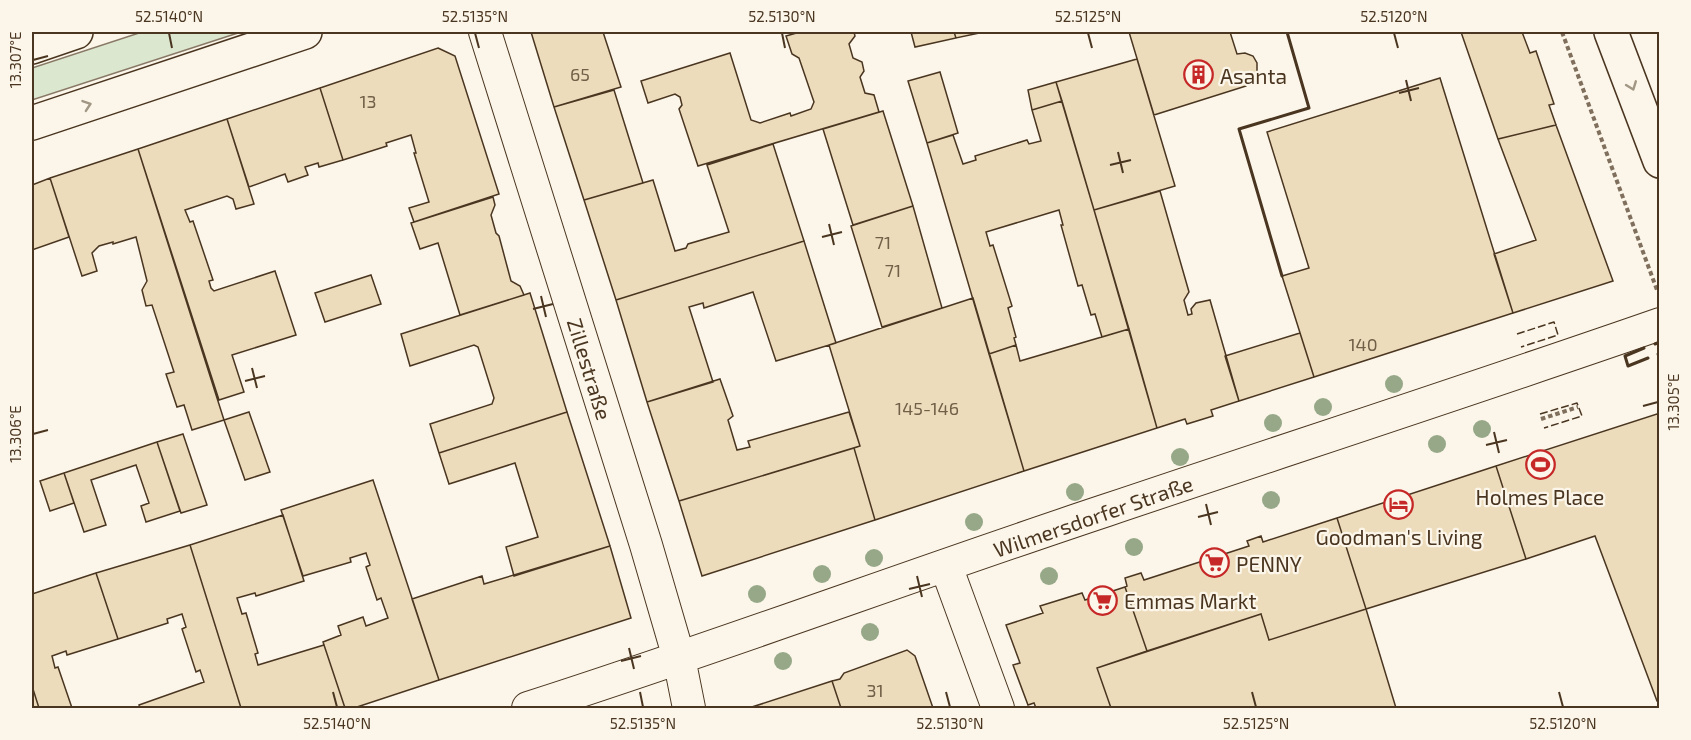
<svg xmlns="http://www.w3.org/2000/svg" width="1691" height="740" font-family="'Exo 2',sans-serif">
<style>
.green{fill:#dce7d0;stroke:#887966;stroke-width:1.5}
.building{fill:#ecdcbc;stroke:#4a3520;stroke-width:1.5}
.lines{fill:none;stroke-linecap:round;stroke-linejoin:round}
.minor-casing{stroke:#4a3520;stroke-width:34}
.tertiary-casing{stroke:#4a3520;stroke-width:36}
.primary-casing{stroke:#4a3520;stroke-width:36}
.path{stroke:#7f6f5c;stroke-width:4;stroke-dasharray:4.5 3;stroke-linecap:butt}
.minor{stroke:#fbf6e9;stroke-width:32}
.tertiary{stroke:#fbf6e9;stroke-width:33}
.primary{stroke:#fbf6e9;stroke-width:33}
.fence{stroke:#4a3520;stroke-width:1.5;stroke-dasharray:8 3;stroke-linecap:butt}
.wall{stroke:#4a3520;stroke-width:3}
.tree{fill:#96a887}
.oneway{stroke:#a29684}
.ticks{fill:none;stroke:#4a3520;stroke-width:2}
.labels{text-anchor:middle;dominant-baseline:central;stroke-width:4.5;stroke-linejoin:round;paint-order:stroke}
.number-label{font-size:18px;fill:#725f47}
.poi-label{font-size:21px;fill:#4a3520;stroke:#fbf6e9;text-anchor:start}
.street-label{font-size:21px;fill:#4a3520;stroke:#fbf6e9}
.neatline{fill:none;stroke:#4a3520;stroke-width:2}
.ticks-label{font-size:15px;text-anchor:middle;fill:#4a3520}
</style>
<rect width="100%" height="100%" fill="#fbf6e9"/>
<!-- green -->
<path class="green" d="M142,32H241L32,100V68Z"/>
<!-- building -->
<path class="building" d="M531,32H603L621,87L554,107Z
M800,32H854L855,36L849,44L853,58L862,62L864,71L860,77L865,93L874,95L879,112L698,166L679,109L682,105L680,97L675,94L648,103L641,81L730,53L751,120L760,123L790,113L791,116L811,109L814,102L799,58L792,54L786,36Z
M911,32H954L956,38L915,47Z
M954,32H984L956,38Z
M1129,32H1230L1237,54L1245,53L1253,56L1257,63V72L1251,81L1245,83L1246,86L1154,115Z
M1461,32H1522L1530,53L1536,51L1554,104L1549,105L1556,125L1498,139Z
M438,48L455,56L499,194L414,222L409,208L429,202L414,153H416L411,135L386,143L387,146L343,160L320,88Z
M1137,59L1175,186L1094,210L1056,82Z
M940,72L958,133L927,143L908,81Z
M1440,78L1513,313L1314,377L1282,276L1309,268L1267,132Z
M1056,82L1062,101L1032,110L1028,90Z
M320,88L343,160L319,167L318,163L305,167L308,175L288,182L285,174L249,187L227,119Z
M614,90L643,183L584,200L554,107Z
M1062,101L1129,329L1102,337L1095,314L1091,315L1082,285L1078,286L1061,225H1063L1059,210L986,232L990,246L993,245L1012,306L1008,308L1016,337L1014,338L1016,345L989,354L927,143L953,135L963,164L976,160L975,156L1027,140L1029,144L1041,141L1032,110Z
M883,111L913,206L853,225L823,129Z
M227,119L254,204L236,209L233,199L227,196L185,210L190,222L193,221L213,280L209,281L211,288L214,291L275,271L296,335L232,355L244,392L219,400L138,149Z
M1556,125L1613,281L1513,313L1494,254L1536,240L1498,139Z
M773,144L804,241L616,300L584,200L653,180L675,251L686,248L688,244L729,232L707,165Z
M138,149L224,420L192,430L184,405L177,407L166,374L174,372L152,305L146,306L142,290L147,281L136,237L113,244V242L99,246L92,253L97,271L82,276L50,178Z
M50,178L69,237L32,250V185Z
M1160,191L1189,292L1184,300L1188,315L1192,314L1191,309L1196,303L1210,300L1239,401L1211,410L1213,416L1187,424L1185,419L1157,428L1094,210Z
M493,197L495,205L491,215L496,233L499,236L511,281L520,286L524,295L460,315L438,243L420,249L411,223Z
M913,206L942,308L882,327L851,226Z
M804,241L836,343L776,361L753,292L704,308L703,303L689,307L713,382L647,402L616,300Z
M371,275L381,304L325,322L315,293Z
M530,293L567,412L439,453L430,424L492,404L494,398L478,347L474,345L410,366L401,334Z
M973,298L1024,471L875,520L854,448L860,446L829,345Z
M1129,329L1157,428L1024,471L989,354L1016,345L1020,361Z
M1300,333L1314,377L1239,401L1225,356Z
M720,379L733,416L728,420L737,450L750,447L748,441L849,412L860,446L679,501L647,402Z
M249,412L270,472L245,480L224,420Z
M567,412L610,546L514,576L506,547L538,537L515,463L449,484L439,453Z
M1660,413V701H1657L1595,536L1526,559L1496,466Z
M183,434L207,505L181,513L157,442Z
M157,442L180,511L146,522L141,506L149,503L136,465L91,480L106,525L84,532L64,473Z
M854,448L875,520L702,576L679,501Z
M1496,466L1526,559L1366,609L1337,518Z
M64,473L74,503L50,511L40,481Z
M373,480L439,680L354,708H345L323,642L341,635L338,626L363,617L366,626L388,618L381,598L377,600L366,567L370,565L366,553L350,558L351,562L303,576L281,510Z
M283,515L304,581L256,596L255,593L237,598L242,614L246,613L258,653L255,654L258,665L324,645L345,708H241L190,545Z
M1337,518L1366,609L1269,640L1261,614L1147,651L1125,587L1127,586L1125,578L1141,573L1144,580L1249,546L1247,541L1261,536L1263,542Z
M190,545L241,708H140L139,705L204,682L200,670L196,672L182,629L186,627L182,614L167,619L168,623L118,639L96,573Z
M610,546L631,618L439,680L412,599L482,576L484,584Z
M96,573L118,639L67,655L66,651L52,656L55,668L58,667L72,708H39L32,686V594Z
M1125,587L1147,651L1097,668L1111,708H1036L1034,703L1028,705L1013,665L1020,663L1006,625L1043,613L1040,606L1082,593L1085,600Z
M1366,609L1396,708H1111L1097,668L1261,614L1269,640Z
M907,650L915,656L933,708H841L832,681L840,679L844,673Z
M832,681L841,708H751L752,707Z
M32,686L39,708H32Z"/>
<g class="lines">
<defs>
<path id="minor" d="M485,32L646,545L679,658L689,708
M946,566L998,708
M528,708C722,646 914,574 1107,510C1291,448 1476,388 1660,324"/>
<path id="tertiary" d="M32,47L76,32
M32,123L305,32"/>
<path id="primary" d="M1611,32L1660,161"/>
</defs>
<!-- minor casing -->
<use href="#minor" class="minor-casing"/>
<!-- tertiary casing -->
<use href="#tertiary" class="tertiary-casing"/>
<!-- primary casing -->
<use href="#primary" class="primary-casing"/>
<!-- path -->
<path class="path" d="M1562,32L1657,290
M1541,419L1578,407"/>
<!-- minor -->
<use href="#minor" class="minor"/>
<!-- tertiary -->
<use href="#tertiary" class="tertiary"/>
<!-- primary -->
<use href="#primary" class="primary"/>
<!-- fence -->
<path class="fence" d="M1517,334L1554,322L1558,335L1521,347
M1540,414L1577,403L1582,416L1544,428"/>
<!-- wall -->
<path class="wall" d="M1282,276L1239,129L1309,108L1287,32
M1655,344L1660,342
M1644,348L1625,356L1628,366L1648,358
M1658,354H1660"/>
</g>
<!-- trees -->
<g class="tree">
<circle cx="1394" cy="384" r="9"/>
<circle cx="1323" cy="407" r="9"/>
<circle cx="1273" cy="423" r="9"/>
<circle cx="1482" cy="429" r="9"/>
<circle cx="1437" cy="444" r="9"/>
<circle cx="1180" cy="457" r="9"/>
<circle cx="1075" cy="492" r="9"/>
<circle cx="1271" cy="500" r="9"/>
<circle cx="974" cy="522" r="9"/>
<circle cx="1134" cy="547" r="9"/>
<circle cx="874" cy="558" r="9"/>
<circle cx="822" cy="574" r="9"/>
<circle cx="1049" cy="576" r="9"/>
<circle cx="757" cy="594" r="9"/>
<circle cx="870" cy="632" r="9"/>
<circle cx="783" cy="661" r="9"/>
</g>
<!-- one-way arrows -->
<defs><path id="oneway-chevron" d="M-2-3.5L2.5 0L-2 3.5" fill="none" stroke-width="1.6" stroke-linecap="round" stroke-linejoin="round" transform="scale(1.5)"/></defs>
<g class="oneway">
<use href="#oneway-chevron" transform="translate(1632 86) rotate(69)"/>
<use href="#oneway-chevron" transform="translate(87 105) rotate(-19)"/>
</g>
<!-- ticks -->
<path class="ticks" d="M169,33L172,48M475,33L479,48M782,33L785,48M1088,33L1092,48M1394,33L1398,48M33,60L48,56M1406,80L1411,101M1399,93L1419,88M1118,152L1123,173M1110,165L1131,160M829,224L834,245M822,237L842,232M541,296L546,317M533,309L553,304M252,368L257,388M245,381L265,376M1643,406L1658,402M1494,432L1499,453M33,434L48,430M1486,445L1507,440M1206,504L1211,525M1198,517L1218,512M917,576L922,597M909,589L930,584M629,648L634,669M621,661L641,656M333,692L337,707M640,692L643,707M946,692L950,707M1252,692L1256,707M1559,692L1563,707"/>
<!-- icons -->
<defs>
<symbol id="building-ring" viewBox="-11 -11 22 22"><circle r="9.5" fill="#fbf6e9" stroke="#c62828" stroke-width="1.5"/><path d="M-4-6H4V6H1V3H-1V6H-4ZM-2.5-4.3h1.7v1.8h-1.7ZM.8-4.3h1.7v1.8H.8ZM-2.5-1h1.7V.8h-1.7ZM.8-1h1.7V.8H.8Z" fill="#c62828"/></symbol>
<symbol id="stadium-ring" viewBox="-11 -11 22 22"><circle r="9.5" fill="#fbf6e9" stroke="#c62828" stroke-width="1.5"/><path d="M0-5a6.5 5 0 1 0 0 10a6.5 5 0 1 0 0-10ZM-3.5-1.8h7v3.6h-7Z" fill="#c62828"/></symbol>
<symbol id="hotel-ring" viewBox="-11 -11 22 22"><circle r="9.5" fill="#fbf6e9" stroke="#c62828" stroke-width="1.5"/><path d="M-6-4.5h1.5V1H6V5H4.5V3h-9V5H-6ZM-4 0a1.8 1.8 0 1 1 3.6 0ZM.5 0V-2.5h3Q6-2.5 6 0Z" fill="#c62828"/></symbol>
<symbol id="supermarket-ring" viewBox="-11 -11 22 22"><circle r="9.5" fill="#fbf6e9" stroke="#c62828" stroke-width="1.5"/><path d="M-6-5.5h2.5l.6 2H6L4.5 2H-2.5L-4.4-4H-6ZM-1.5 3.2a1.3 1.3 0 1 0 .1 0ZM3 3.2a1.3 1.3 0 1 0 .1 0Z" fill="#c62828"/></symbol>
</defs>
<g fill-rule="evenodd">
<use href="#building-ring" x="1182" y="58" width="33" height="33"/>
<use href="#stadium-ring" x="1524" y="448" width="33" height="33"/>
<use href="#hotel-ring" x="1382" y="488" width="33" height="33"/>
<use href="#supermarket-ring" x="1198" y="546" width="33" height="33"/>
<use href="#supermarket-ring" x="1086" y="584" width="33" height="33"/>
</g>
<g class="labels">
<!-- number labels -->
<g class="number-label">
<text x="580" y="74">65</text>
<text x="368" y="101">13</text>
<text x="883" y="242">71</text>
<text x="893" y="270">71</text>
<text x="1363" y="344">140</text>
<text x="927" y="408">145-146</text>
<text x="875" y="690">31</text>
</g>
<!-- poi labels -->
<g class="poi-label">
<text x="1220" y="75">Asanta</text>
<text x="1540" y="496" text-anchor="middle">Holmes Place</text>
<text x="1399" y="536" text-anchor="middle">Goodman's Living</text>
<text x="1236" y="563">PENNY</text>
<text x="1124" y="600">Emmas Markt</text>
</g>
<!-- street labels -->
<g class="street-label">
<text transform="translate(590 369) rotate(73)">Zillestraße</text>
<text transform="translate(1093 516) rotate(-19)">Wilmersdorfer Straße</text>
</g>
</g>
<!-- border -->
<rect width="1691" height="740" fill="none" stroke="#fbf6e9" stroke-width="66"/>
<rect x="33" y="33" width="1625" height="674" class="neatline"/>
<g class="ticks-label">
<text x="169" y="22">52.5140°N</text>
<text x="475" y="22">52.5135°N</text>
<text x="782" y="22">52.5130°N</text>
<text x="1088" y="22">52.5125°N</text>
<text x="1394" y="22">52.5120°N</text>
<text transform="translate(16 60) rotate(-90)" y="5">13.307°E</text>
<text transform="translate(1674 402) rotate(-90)" y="5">13.305°E</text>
<text transform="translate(16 434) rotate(-90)" y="5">13.306°E</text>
<text x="337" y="729">52.5140°N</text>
<text x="643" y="729">52.5135°N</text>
<text x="950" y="729">52.5130°N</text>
<text x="1256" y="729">52.5125°N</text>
<text x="1563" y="729">52.5120°N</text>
</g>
</svg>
